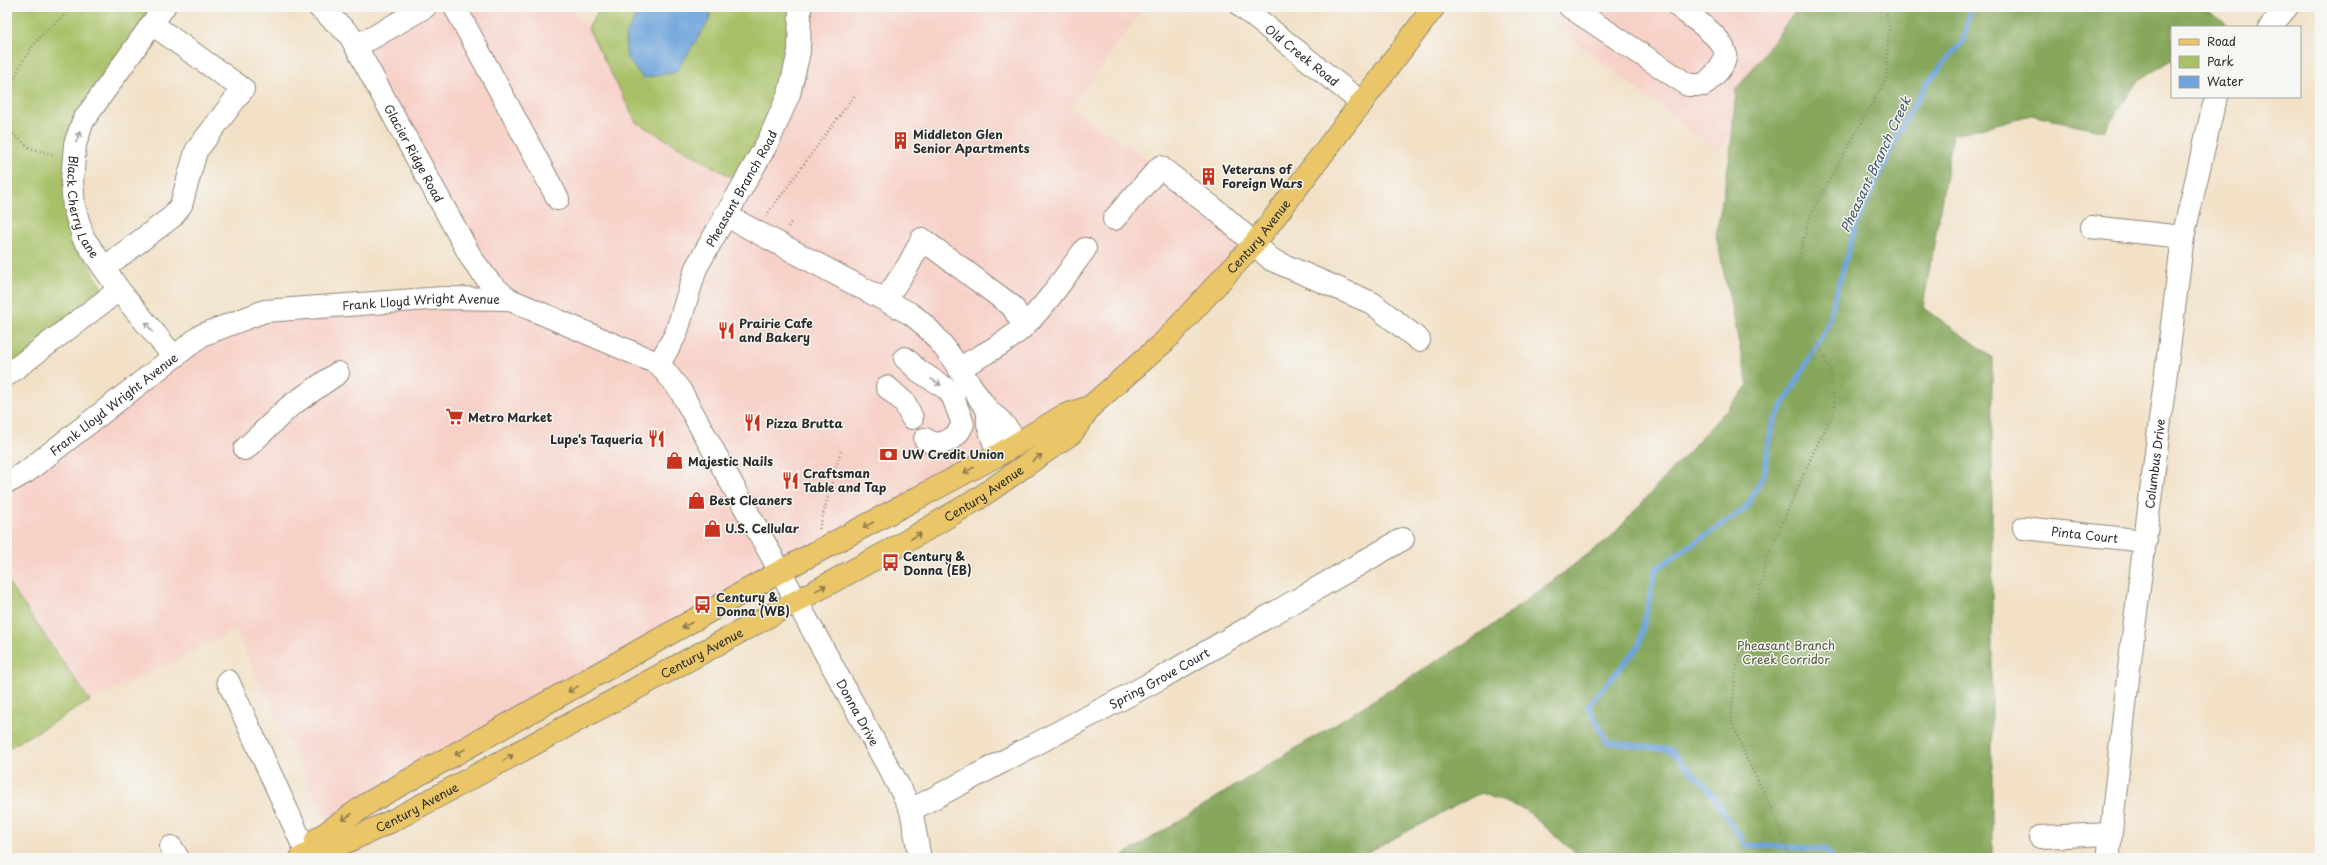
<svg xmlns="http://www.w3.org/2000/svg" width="2327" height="865" font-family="'Playpen Sans',sans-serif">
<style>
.built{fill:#f7d1c8}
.green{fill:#a8c167;stroke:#6a7649}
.forest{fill:#86a75c;stroke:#586944}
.water{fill:#6ea4db;stroke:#4c6883}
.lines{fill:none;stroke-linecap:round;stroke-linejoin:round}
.stream{stroke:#6ea4db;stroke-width:5.5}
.minor-casing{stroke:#8e8679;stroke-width:24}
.major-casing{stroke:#8e8679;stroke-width:24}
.path{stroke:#8e8679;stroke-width:2.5;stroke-dasharray:1 3;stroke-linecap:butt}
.minor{stroke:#fff;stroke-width:22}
.major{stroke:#eac669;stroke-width:22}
.oneway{stroke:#a0a0a0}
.oneway2{stroke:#8a784a}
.labels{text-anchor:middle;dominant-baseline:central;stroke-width:3;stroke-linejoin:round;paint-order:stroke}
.street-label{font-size:12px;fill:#2b2b2b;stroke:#f6f6f2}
.poi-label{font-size:12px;font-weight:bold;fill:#2b2b2b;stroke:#f6f6f2;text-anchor:start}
.park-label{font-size:12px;fill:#50583d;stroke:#f6f6f2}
.water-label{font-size:13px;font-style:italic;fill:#425569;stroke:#f6f6f2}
</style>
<rect width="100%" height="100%" fill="#f6f6f2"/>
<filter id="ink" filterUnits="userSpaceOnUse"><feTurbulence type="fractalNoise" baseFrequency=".025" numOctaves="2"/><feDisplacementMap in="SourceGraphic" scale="8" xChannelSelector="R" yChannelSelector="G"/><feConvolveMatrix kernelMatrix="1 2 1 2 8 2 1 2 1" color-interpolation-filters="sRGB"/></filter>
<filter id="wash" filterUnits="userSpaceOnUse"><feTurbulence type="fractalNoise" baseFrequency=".012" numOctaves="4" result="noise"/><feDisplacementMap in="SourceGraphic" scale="16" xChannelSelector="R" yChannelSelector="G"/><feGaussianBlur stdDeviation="0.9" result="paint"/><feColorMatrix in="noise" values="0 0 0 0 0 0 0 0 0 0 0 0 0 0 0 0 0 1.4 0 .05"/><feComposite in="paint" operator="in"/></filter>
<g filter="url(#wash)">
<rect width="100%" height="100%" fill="#f2e1c7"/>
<!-- built -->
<path class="built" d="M425,7H569L588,28L601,7H1144L1071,109L1160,167L1255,243L1108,393L330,829L235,630L90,701L7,581V488L242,319L508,299L355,45Z
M1531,7H1808L1819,16L1717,151Z"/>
<!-- green -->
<path class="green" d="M7,7H156L86,104L72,234L103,290L7,371Z
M601,7H800L799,52L743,184L636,122L588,28Z
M7,581L90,701L7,749Z"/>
<!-- forest -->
<path class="forest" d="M1799,7H2204L2227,26L2172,27V60L2139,80L2104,131L2031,115L1953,135L1923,307L1992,357V858H1581L1526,810L1480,793L1357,858H1119L1488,629L1611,537L1748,386L1716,235L1730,155L1736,90Z"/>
<!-- water -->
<path class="water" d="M641,7H712L708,22L676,72L643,78L627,58L625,37Z"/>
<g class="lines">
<!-- stream -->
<path class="stream" d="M1832,858L1826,849L1745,845L1707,787L1670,750L1607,742L1588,706L1639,646L1656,569L1746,508L1764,474L1772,425L1826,329L1855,227L1902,126L1927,83L1963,41L1971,7"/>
</g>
</g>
<g filter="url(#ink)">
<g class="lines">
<defs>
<g id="minor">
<path id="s1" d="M164,7L83,121L75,144L72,182L74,207L83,237L119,290L174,357"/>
<path id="s2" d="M319,7L349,34L472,259L490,283L508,299"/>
<path d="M455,7L558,199"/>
<path id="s3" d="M1242,7L1362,103"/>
<path d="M1570,7L1688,85H1704C1711,78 1723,69 1725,58C1729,40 1692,18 1679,7"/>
<path d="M2270,27L2287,7"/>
<path d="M355,45L372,38L425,7"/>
<path d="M725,215L911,314C945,339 962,376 987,409C989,413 993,414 996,417C1005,424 1011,434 1017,443"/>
<path d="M1114,219L1160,167L1221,214L1272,260L1372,303L1419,340"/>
<path d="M2091,227L2183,237"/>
<path d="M104,268L172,217L181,205L196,151L243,89L152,24"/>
<path d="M885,300L908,266L922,239L1012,306L1024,326"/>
<path d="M905,358L919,371L947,389L953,397L963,424C957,439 939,450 925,439"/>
<path id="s4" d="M659,364L676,334L696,268L769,140L789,94L799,52L800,7"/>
<path d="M960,368C981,355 1006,344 1024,326C1048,303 1066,275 1085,249"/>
<path d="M7,375L119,290"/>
<path d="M887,387L905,403L912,418"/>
<path d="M988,411V424L998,455"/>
<path d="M245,449L290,406L338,373"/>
<path id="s5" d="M7,479L12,480L26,472L202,335L265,311L442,298L508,299L659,364L680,390L902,792L911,810L920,858"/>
<path id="s6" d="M2024,528L2146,541"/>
<path d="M228,681L307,854"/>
<path id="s7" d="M911,810L1161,678L1403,539"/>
<path d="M2040,837L2111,834"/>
<path d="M171,847L178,858"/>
<path id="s8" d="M2110,858L2109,851L2130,660L2183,237L2213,108L2217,97"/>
</g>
<g id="major">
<path d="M313,851L316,840L370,802L781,571L998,455L1063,416L1090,407"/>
<path id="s9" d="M301,858L313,851L324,852L392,821L900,545L979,498L1072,433L1090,407L1165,341L1255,243L1434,7"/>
</g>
</defs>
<!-- minor casing -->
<use href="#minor" class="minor-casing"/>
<!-- major casing -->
<use href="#major" class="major-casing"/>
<!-- path -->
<path class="path" d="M7,97C22,55 39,31 77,7
M7,129L30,148L54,155
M766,216L854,96
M788,227L791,222
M819,529L841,450
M1790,858L1773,811L1746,757L1731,720L1736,669L1757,605L1766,560L1813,453L1835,410L1831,371L1812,331L1795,270L1810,216L1886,78L1889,26L1885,7"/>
<!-- minor -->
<use href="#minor" class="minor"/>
<!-- major -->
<use href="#major" class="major"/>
</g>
<!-- one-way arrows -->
<defs><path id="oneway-shaft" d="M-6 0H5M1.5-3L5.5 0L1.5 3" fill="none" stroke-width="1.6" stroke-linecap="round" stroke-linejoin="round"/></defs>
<g class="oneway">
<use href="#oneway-shaft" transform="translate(78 137) rotate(-70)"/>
<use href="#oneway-shaft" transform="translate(149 327) rotate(-128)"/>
<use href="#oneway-shaft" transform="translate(936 382) rotate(32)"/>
</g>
<g class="oneway2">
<use href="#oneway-shaft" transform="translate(1037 458) rotate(-35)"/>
<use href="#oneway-shaft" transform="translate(969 470) rotate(151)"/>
<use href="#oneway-shaft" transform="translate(868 525) rotate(152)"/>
<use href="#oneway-shaft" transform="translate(916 536) rotate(-30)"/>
<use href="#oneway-shaft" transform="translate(821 588) rotate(-29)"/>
<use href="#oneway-shaft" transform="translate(687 625) rotate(151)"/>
<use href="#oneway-shaft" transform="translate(573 689) rotate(151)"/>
<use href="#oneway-shaft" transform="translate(460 752) rotate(151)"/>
<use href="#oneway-shaft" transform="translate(508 758) rotate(-29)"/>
<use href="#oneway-shaft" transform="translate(347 817) rotate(146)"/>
</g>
</g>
<!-- icons -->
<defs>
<symbol id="building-bare" viewBox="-9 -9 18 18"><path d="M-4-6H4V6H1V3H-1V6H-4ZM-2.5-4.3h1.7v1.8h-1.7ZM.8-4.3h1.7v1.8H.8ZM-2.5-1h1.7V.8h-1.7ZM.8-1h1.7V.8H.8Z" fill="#c8321e" stroke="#f6f6f2" stroke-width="2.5" paint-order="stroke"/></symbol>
<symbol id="restaurant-bare" viewBox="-9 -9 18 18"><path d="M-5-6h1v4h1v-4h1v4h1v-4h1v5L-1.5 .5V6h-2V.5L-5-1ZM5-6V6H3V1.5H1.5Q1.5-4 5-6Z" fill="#c8321e" stroke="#f6f6f2" stroke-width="2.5" paint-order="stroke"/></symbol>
<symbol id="supermarket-bare" viewBox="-9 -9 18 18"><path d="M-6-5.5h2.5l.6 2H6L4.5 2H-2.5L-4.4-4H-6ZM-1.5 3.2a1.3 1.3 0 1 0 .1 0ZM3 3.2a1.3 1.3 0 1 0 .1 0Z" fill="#c8321e" stroke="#f6f6f2" stroke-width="2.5" paint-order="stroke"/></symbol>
<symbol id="bank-bare" viewBox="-9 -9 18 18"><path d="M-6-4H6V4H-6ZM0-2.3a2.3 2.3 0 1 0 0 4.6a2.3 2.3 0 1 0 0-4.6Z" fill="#c8321e" stroke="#f6f6f2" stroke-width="2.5" paint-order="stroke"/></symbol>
<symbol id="shop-bare" viewBox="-9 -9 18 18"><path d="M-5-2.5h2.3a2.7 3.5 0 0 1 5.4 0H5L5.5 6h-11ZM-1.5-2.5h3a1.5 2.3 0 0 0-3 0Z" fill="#c8321e" stroke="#f6f6f2" stroke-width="2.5" paint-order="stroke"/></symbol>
<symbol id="bus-bare" viewBox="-9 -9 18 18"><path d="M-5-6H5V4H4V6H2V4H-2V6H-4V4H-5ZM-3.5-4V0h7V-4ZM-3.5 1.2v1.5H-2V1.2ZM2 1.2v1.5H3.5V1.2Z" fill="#c8321e" stroke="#f6f6f2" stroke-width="2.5" paint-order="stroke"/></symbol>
</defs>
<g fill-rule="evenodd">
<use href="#building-bare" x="888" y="128" width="25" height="25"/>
<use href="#building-bare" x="1196" y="164" width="25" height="25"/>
<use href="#restaurant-bare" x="714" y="318" width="25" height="25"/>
<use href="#supermarket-bare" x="442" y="404" width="25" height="25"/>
<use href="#restaurant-bare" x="740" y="410" width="25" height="25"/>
<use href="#restaurant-bare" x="644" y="426" width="25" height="25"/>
<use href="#bank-bare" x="876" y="442" width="25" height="25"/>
<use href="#shop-bare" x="662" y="448" width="25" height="25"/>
<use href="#restaurant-bare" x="778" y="468" width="25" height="25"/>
<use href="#shop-bare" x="684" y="488" width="25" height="25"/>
<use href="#shop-bare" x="700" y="516" width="25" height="25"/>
<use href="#bus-bare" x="878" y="550" width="25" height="25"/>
<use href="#bus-bare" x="690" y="592" width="25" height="25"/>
</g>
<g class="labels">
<!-- street labels -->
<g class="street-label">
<text stroke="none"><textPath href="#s3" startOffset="77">Old Creek Road</textPath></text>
<text stroke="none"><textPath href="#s2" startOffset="176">Glacier Ridge Road</textPath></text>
<text stroke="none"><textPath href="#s4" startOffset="195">Pheasant Branch Road</textPath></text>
<text stroke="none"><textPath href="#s1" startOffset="229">Black Cherry Lane</textPath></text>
<text stroke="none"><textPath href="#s9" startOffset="1155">Century Avenue</textPath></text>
<text stroke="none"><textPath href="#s5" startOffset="468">Frank Lloyd Wright Avenue</textPath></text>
<text stroke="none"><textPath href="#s5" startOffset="132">Frank Lloyd Wright Avenue</textPath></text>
<text stroke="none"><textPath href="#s8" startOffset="397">Columbus Drive</textPath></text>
<text stroke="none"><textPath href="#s9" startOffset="776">Century Avenue</textPath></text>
<text stroke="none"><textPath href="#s6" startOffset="61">Pinta Court</textPath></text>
<text stroke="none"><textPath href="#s9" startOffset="452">Century Avenue</textPath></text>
<text stroke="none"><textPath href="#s7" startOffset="281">Spring Grove Court</textPath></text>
<text stroke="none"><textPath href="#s5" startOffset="1121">Donna Drive</textPath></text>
<text stroke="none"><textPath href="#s9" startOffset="128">Century Avenue</textPath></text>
</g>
<!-- poi labels -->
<g class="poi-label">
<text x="913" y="134">Middleton Glen<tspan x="913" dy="14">Senior Apartments</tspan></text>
<text x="1222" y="169">Veterans of<tspan x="1222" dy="14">Foreign Wars</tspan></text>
<text x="739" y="323">Prairie Cafe<tspan x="739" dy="14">and Bakery</tspan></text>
<text x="468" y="417">Metro Market</text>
<text x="766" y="423">Pizza Brutta</text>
<text x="643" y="439" text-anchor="end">Lupe's Taqueria</text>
<text x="902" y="454">UW Credit Union</text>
<text x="688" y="461">Majestic Nails</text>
<text x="803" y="473">Craftsman<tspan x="803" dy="14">Table and Tap</tspan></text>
<text x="709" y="500">Best Cleaners</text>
<text x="725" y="528">U.S. Cellular</text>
<text x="903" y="556">Century &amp;<tspan x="903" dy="14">Donna (EB)</tspan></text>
<text x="716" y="597">Century &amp;<tspan x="716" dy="14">Donna (WB)</tspan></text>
</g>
<!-- park labels -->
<g class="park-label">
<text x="1786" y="645">Pheasant Branch<tspan x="1786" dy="14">Creek Corridor</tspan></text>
</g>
<!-- water labels -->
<g class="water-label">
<text transform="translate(1875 164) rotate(-65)">Pheasant Branch Creek</text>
</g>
</g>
<!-- margin -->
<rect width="2327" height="865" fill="none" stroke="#f6f6f2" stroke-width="24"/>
<!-- legend -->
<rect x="2171" y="26" width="130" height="72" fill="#f6f6f2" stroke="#a5a5a2"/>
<rect x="2179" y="39" width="20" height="6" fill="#eac669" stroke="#a5a5a2"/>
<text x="2207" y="46" font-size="12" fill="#2b2b2b">Road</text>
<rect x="2179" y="56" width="20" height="12" fill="#a8c167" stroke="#a5a5a2"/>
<text x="2207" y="66" font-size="12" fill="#2b2b2b">Park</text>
<rect x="2179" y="76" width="20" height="12" fill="#6ea4db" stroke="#a5a5a2"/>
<text x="2207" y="86" font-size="12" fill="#2b2b2b">Water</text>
</svg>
